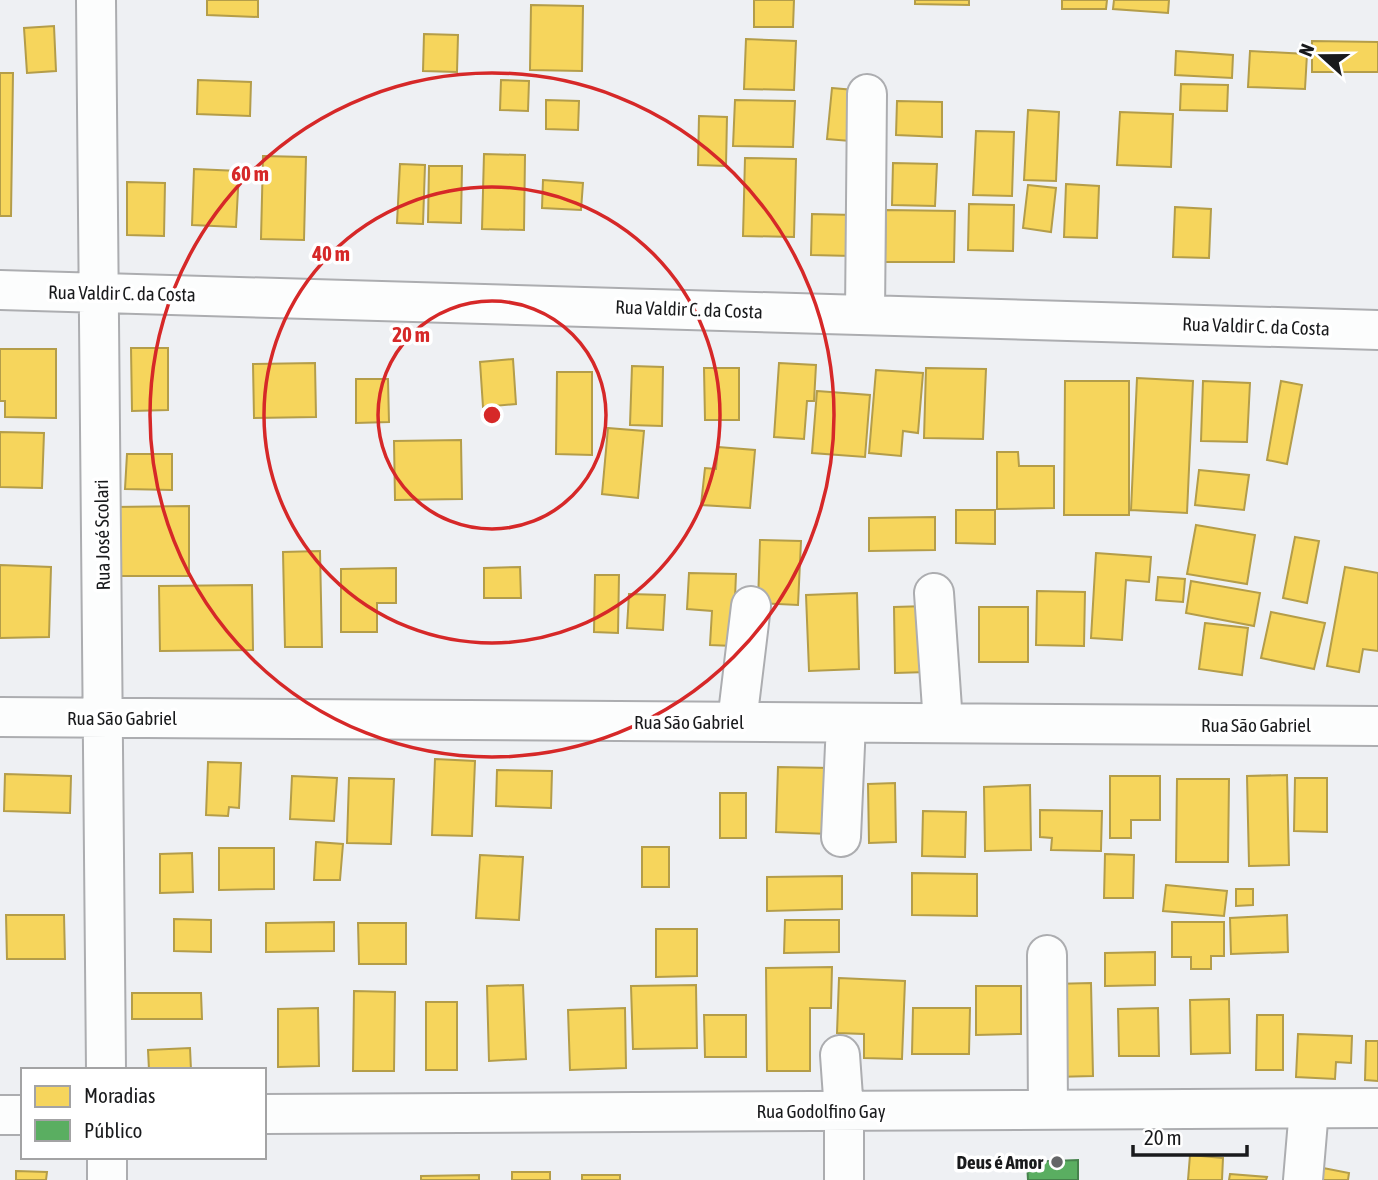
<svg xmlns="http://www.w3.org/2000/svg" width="1378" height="1180" font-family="'Asap Condensed',sans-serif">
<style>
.homes{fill:#f6d55c;stroke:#b49d49;stroke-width:2}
.public{fill:#5aae61;stroke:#46824c;stroke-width:2}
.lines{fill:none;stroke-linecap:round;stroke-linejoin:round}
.minor-casing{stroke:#acadb0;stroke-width:42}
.minor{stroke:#fcfdfd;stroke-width:38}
.ring{fill:none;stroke:#d62828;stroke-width:3.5}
.poi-dot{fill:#646567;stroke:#fff;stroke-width:2.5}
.labels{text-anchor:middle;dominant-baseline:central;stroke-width:7;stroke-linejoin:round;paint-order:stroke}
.street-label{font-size:19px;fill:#191a1c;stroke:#fff}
.poi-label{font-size:19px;font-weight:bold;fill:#191a1c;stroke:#fff;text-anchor:end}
.centre{fill:#d62828;stroke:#fff;stroke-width:3.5}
.ring-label{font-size:21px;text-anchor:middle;font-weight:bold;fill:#d62828;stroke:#fff;stroke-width:7;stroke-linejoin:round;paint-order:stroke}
</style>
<rect width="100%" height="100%" fill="#eef0f3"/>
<!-- homes -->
<path class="homes" d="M207,0H258V17L207,15Z
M754,0H794L793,27H754Z
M915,0H969V5L915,4Z
M1062,0H1107L1106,9H1062Z
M1114,0H1169L1168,13L1113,9Z
M531,5L583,6L582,71L530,70Z
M54,26L56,71L27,73L24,28Z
M424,34L458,35L457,72L423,71Z
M746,39L796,41L794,90L744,89Z
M1312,41L1378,42V72H1312Z
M1176,51L1233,55L1232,78L1175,75Z
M1250,51L1307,54L1305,89L1248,87Z
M0,73H13L11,216H0Z
M198,80L251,82L250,116L197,114Z
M501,80L529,81L528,111L500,110Z
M1181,84L1228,85L1227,111L1180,110Z
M832,88L854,90L850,141L827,139Z
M546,100L579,101L578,130L546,129Z
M735,100L795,101L793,147L733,146Z
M897,101L942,102V137L896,135Z
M1028,110L1059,112L1056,181L1024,180Z
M1120,112L1173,114L1171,167L1117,165Z
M699,116L727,117L726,166L698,165Z
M976,131L1014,132L1012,196L973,195Z
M484,154L525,155L524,230L482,229Z
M263,156L306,157L304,240L261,239Z
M745,158L796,159L794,237L743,236Z
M893,163L937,164L935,206L892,205Z
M400,164L425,165L423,224L397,223Z
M429,166H462L461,223L428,222Z
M194,169L239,171L236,227L192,225Z
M543,180L583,183L581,210L542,208Z
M127,182L165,183L164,236L127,235Z
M1066,184L1099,186L1097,238L1064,237Z
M1028,185L1056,188L1051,232L1023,228Z
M969,204L1014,205L1013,251L968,250Z
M1175,207L1211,209L1209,258L1173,257Z
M886,210L955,211L954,262H885Z
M812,214L853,215L852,256L811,255Z
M131,348H168V410L132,411Z
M0,349H56V418L5,417V401H0Z
M513,359L516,404L483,407L480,362Z
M315,363L316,417L254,418L253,364Z
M779,363L816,365L814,401H807L804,439L774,437Z
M632,366L663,367L662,426L630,425Z
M704,368H739V420H705Z
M926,368L986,369L983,439L924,438Z
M876,370L923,373L918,433L903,431L901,456L869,453Z
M557,372H592V455L556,454Z
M1137,378L1193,381L1187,513L1131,510Z
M356,379H388L389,422L356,423Z
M1065,381H1129V515H1064Z
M1203,381L1250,383L1247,442L1201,441Z
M1281,381L1302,385L1287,464L1267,460Z
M817,391L870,395L865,457L812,453Z
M608,428L644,431L638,498L602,494Z
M0,432L44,433L42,488L0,487Z
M461,440L462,499L395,500L394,441Z
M718,447L755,450L750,508L701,505L705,468L716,469Z
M997,452H1018L1019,466H1054V508L997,509Z
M127,454H172V490L125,489Z
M1199,470L1249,475L1244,510L1195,505Z
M189,506V576H114V507Z
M956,510H995V544L956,543Z
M935,517V550L869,551V518Z
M1196,525L1255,535L1247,584L1187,574Z
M1295,537L1319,541L1307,603L1283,598Z
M760,540L801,541L798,605L758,603Z
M320,551L322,647H285L283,552Z
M1096,553L1151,557L1149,582L1126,580L1122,640L1091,638Z
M0,565L51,567L49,637L0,638Z
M520,567L521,598H484V568Z
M1345,567L1378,573V651L1363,649L1359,672L1327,666Z
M396,568V603H377V632H341V569Z
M689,573L736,574L733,646L710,645L712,611L687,609Z
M595,575H619L618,633L594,632Z
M1158,577L1185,579L1183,602L1156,600Z
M1191,581L1260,593L1254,626L1186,613Z
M252,585L253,650L160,651L159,586Z
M1037,591L1085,592L1084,646L1036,645Z
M857,593L859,669L809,671L806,595Z
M629,594L665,595L663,630L627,628Z
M927,606L928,672L895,673L894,607Z
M979,607H1028V662H979Z
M1271,612L1325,623L1314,669L1261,658Z
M1205,623L1248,628L1242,675L1199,669Z
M435,759L475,761L472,836L432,835Z
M208,762L241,763L239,808L229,807L228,816L206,815Z
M778,767L831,768L830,834L776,832Z
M497,770L552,771L551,808L496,806Z
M5,774L71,776L70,813L4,811Z
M1287,775L1289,865L1249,866L1247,776Z
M292,776L337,778L334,821L290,819Z
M1110,776H1160V820H1131V838H1110Z
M349,778L394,779L391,844L347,843Z
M1295,778H1327V832L1294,831Z
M1177,779H1229L1228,862H1176Z
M895,783L896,842L869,843L868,784Z
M1030,785L1031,850L985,851L984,787Z
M720,793H746V838H720Z
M1040,810L1102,811L1101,851L1051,850L1052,838L1040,837Z
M923,811L966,812L965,857L922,856Z
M316,842L343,844L340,880H314Z
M642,847H669V887H642Z
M219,848H274V889L219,890Z
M192,853L193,892L160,893V854Z
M1105,854L1134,855L1133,898H1104Z
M480,855L523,857L519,920L476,918Z
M912,873L977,874V916L912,915Z
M842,876V909L767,911V877Z
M1166,885L1227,891L1224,916L1163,911Z
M1236,889H1253V905L1236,906Z
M6,915H64L65,959H7Z
M1287,915L1288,952L1231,954L1230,918Z
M174,919L211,920V952L174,951Z
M785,920H839V952L784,953Z
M334,922V951L266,952V923Z
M1172,922H1224V956H1211V969H1191V957H1172Z
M358,923H406V964H359Z
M656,929H697V976L656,977Z
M1155,952V985L1105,986V953Z
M832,967L831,1008H810V1071H767L766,968Z
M839,978L905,981L902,1059L864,1058V1034L837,1033Z
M1091,983L1093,1076L1054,1077L1052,984Z
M523,985L526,1059L489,1061L487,986Z
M696,985L697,1048L633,1049L631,986Z
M976,986H1021V1034L976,1035Z
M354,991L395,992L394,1071H353Z
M132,993H201L202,1019H132Z
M1229,999L1230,1053L1191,1054L1190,1000Z
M426,1002H457V1070H426Z
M318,1008L319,1066L278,1067V1009Z
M625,1008L626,1068L570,1070L568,1010Z
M913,1008H970L969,1054H912Z
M1158,1008L1159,1056H1119L1118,1009Z
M704,1015H746V1057H705Z
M1257,1015H1283V1070H1256Z
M1298,1034L1352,1036L1351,1063L1336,1062L1335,1079L1296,1077Z
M1366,1041H1378V1081L1365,1080Z
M190,1048L191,1070H149L148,1050Z
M1190,1155L1223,1158L1222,1180H1188Z
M1318,1167L1349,1173L1348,1180H1315Z
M16,1171L47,1172L46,1180H16Z
M512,1172H550V1180H512Z
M1230,1174L1267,1177L1266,1180H1229Z
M479,1175V1180H421V1176Z
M582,1175H620V1180H582Z"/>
<!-- public -->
<path class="public" d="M1078,1160V1180H1028L1027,1162Z"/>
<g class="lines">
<defs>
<path id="minor" d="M96,0L106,1070
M0,290L1378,330
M865,314L867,94
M934,593L943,723
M0,717L1378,726
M737,722L751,606
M841,837L846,723
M1047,955L1048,1110
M840,1055L844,1111V1180
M264,1114L1378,1108
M0,1115H23
M107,1157V1180
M1303,1180L1309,1109"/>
</defs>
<!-- minor casing -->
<use href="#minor" class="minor-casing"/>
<!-- minor -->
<use href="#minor" class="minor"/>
</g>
<!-- distance rings -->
<g class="ring">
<circle cx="492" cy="415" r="114"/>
<circle cx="492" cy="415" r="228"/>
<circle cx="492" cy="415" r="342"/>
</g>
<!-- markers -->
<circle class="poi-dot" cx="1057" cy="1162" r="7"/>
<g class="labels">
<!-- street labels -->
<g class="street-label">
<text transform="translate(122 293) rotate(1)">Rua Valdir C. da Costa</text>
<text transform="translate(689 309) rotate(2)">Rua Valdir C. da Costa</text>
<text transform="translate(1256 326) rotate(2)">Rua Valdir C. da Costa</text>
<text transform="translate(102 535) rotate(-91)">Rua José Scolari</text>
<text x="122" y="718">Rua São Gabriel</text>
<text x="689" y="722">Rua São Gabriel</text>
<text x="1256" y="725">Rua São Gabriel</text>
<text x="821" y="1111">Rua Godolfino Gay</text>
</g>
<!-- poi labels -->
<g class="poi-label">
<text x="1043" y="1162">Deus é Amor</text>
</g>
</g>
<circle cx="492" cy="415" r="10" class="centre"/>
<g class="ring-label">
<text x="250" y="181">60 m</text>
<text x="331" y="261">40 m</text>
<text x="411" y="342">20 m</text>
</g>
<!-- legend -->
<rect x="21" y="1068" width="245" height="91" fill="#ffffff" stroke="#a3a3a4" stroke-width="2"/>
<rect x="35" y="1086" width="35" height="21" fill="#f6d55c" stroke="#a3a3a4" stroke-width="2"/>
<text x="84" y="1103" font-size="21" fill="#191a1c">Moradias</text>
<rect x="35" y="1120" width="35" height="21" fill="#5aae61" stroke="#a3a3a4" stroke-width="2"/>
<text x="84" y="1138" font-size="21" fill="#191a1c">Público</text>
<!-- north arrow -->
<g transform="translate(1322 56) rotate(291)" stroke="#ffffff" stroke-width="5" paint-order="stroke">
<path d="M0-5L12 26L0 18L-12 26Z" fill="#191a1c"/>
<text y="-10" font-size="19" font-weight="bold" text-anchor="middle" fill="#191a1c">N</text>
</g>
<!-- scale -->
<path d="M1133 1145v10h114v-10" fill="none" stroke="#191a1c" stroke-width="3.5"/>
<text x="1144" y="1145" font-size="21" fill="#191a1c" stroke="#ffffff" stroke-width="5" paint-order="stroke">20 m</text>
</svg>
